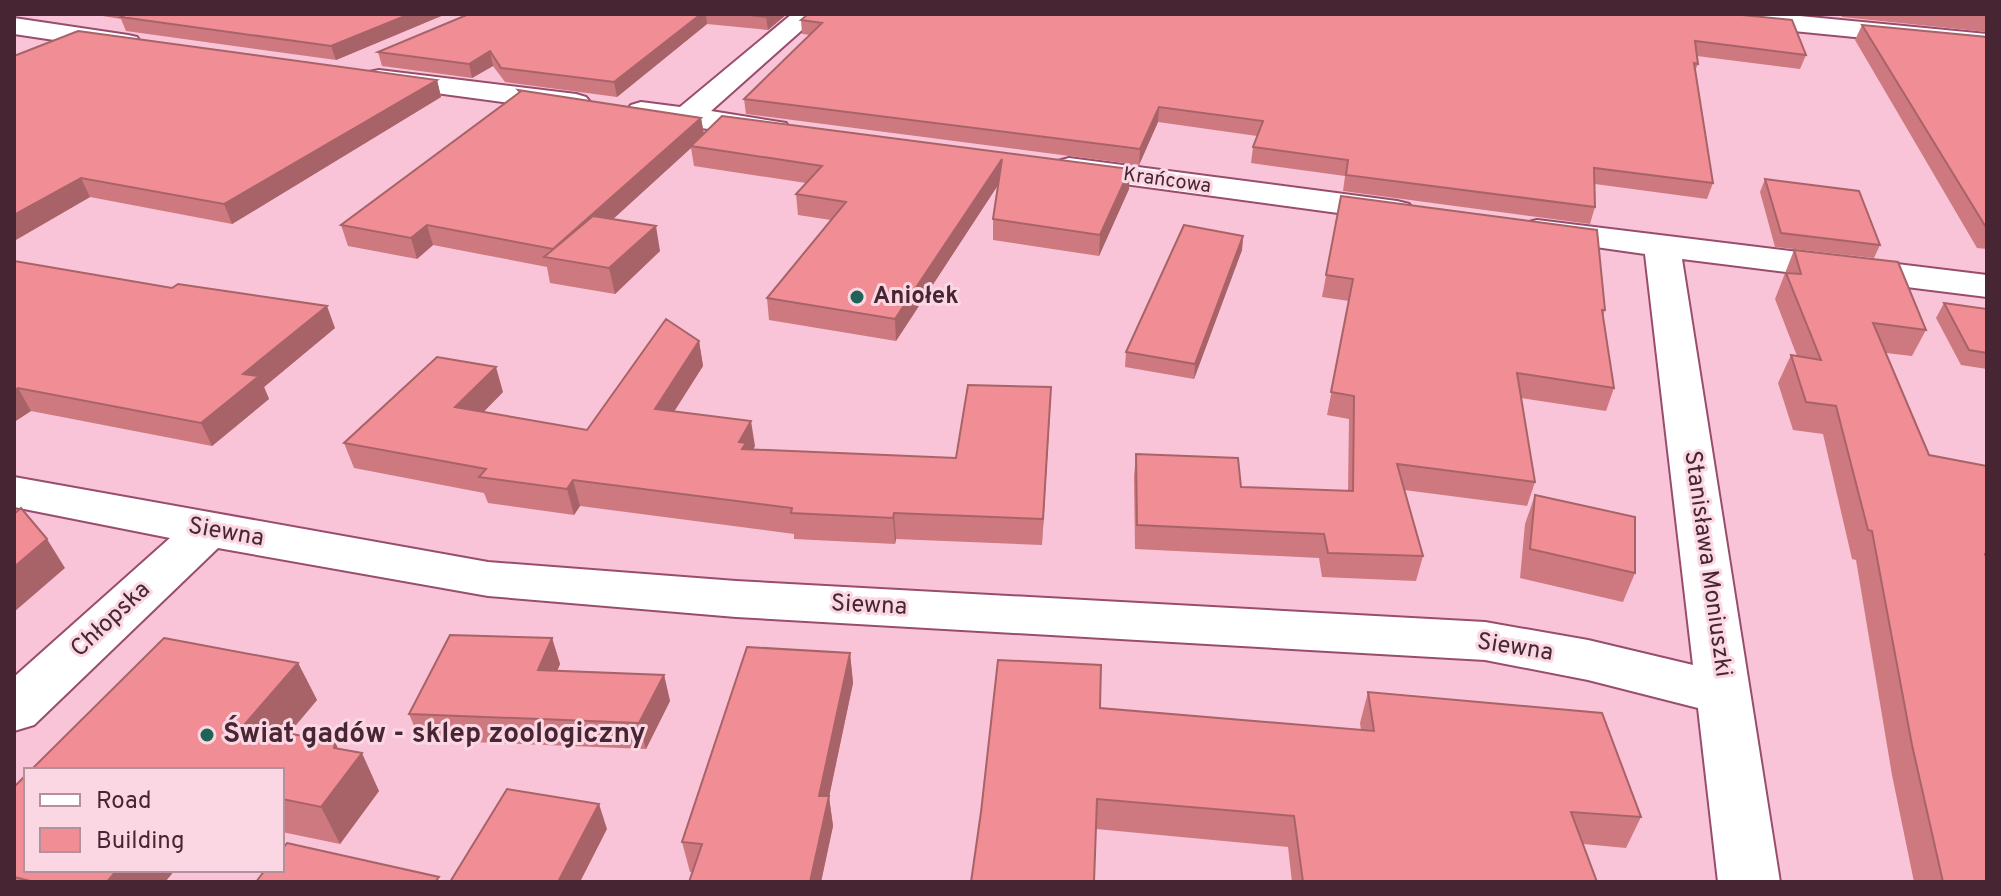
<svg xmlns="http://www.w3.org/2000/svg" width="2001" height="896" font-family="Overpass,sans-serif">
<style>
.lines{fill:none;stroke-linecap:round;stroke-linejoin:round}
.minor-casing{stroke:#994d6d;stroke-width:4}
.minor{fill:#fff;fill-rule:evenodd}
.wall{fill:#ce7980}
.shaded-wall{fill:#a86368}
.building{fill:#f08d95;stroke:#a86368;stroke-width:2}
.poi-dot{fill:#1e6353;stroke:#fbd7e4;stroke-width:3}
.labels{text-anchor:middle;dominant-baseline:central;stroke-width:6;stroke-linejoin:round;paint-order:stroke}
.far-street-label{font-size:20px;fill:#472533;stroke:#fbd7e4}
.poi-label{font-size:24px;font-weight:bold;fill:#472533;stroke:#fbd7e4;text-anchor:start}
.street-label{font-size:24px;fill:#472533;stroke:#fbd7e4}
.near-poi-label{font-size:28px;font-weight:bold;fill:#472533;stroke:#fbd7e4;text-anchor:start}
</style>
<rect width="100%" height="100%" fill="#f9c4d7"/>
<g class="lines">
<defs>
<path id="minor" d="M792,14H820L711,111L786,123L790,129L786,135L775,138L641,120L631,117L626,111L631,105L641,102L680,107Z
M1688,14H1779L1987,34V50L1701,22L1692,19Z
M14,18L128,35L137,37L141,43L137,49L128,51L14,34Z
M379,70L576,94L586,97L591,103L586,109L576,112L369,84L365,78L369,72Z
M1069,158L1397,201L1409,204L1414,211L1409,218L1397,221L1058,175L1053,168L1058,161Z
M1537,220L1987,275V297L1682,259L1780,882H1718L1698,708L1588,680L1485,660L736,617L488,596L218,548L34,725L14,731V677L170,538L14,507V477L488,562L736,581L1485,622L1588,640L1693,665L1645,254L1525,237L1520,230L1525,223Z"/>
</defs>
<!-- minor casing -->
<use href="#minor" class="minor-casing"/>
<!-- minor -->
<use href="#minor" class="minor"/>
</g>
<!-- wall -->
<path class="wall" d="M90,14H446L336,60L126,31L121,19Z
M469,14H787L768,30L707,24L617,97L505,82L493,66L472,78L382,66L378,52Z
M1732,14L1806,55L1800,69L1697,56L1698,64L1695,71L1713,183L1707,199L1595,184V207L1590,224L1343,191L1345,176L1251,163L1253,147L1257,136L1158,122L1139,165L746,114L744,99L810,35L802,34L801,20Z
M1840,14H1987V32L1842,17Z
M1862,25L1987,37V249L1977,248L1855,40Z
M14,56L437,80L441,97L232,224L90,197L14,241Z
M518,90L701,118L704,133L1129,189L1099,256L993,240V219L998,185L896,341L769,320L767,298L831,220L798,215L796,194L806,183L694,166L691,148L613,219L660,251L615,294L550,283L547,267L433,245L417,259L348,246L341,225L519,93Z
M1765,179L1880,245L1874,258L1775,247L1760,192Z
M1341,196L1605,310L1603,316L1614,388L1606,411L1521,398L1535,482L1527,506L1404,490L1423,556L1416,581L1322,577L1319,558L1135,549L1134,477L1136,454L1241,487L1348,491L1349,419L1327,415L1349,301L1322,297Z
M1243,236L1242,250L1194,379L1125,367L1126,352Z
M1794,250L1926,330L1912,356L1886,353L1929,455L1987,466V882H1914L1892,775L1856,560L1852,559L1823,434L1793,430L1778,383L1791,355L1797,356L1775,299Z
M14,261L335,328L264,387L269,399L212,446L31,411L14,422Z
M1944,303L1987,309V369L1961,365L1936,318Z
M699,341L703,366L674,411L755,446L753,450L956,458L1051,387L1042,545L896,539L895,544L794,539V534L580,506L574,515L488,503L484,493L354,468L344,443L503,392L483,412L587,430Z
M1535,495L1635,573L1623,602L1520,578L1525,524Z
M552,638L560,664L557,671L664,675L670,701L646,749L420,740L409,714Z
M850,653L853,683L829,797L833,826L821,882H689L692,872H690L682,842Z
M298,663L317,700L289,733L335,742L338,749L379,791L340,844L282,832V770Z
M1368,692L1641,817L1626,848L1583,844L1597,882H1292L1288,847L1096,829L1100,708L1361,730L1360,723Z
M14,787L26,870H175L165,882H14Z"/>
<!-- shaded-wall -->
<path class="shaded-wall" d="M410,14H446L336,60L331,46Z
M701,14H706L707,24L617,97L614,82Z
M770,14H787L768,30L766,17Z
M490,51L493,66L472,78L469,64Z
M437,80L441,97L232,224L224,204Z
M1159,107L1158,122L1139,165L1140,149Z
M701,118L704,136L691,146V148L567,261L553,249Z
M1002,159V179L896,341L895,319Z
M1130,169L1129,189L1099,256L1100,235Z
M81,178L90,197L14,241V215Z
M427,225L433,245L417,259L411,238Z
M656,226L660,251L615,294L609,268Z
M1243,236L1242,250L1194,379L1195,364Z
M327,306L335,328L264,387L269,399L212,446L201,423L243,374Z
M699,341L703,366L660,434L655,409Z
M496,367L503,392L463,433L455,407Z
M1051,387L1050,412L1042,545L1043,519Z
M18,388L31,411L14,422V391Z
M751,421L755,446L748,458L739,442Z
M573,480L580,506L574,515L567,489Z
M894,513L896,539L895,544L893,518Z
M47,539L65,568L14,612V567Z
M552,638L560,664L547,696L538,670Z
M850,653L853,683L829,797L833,826L821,882H810L819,796Z
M298,663L317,700L265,762L244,725Z
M664,675L670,701L646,749L639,723Z
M335,742L348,770L362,753L379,791L340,844L321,807Z
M599,804L607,829L580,882H558Z
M117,870H175L165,882H107Z"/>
<!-- building -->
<path class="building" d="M128,14H410L331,46L121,17Z
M469,14H701L614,82L501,68L490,51L469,64L378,52Z
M741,14H770L766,17Z
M808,14H1732L1792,20L1806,55L1695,41L1698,64L1694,63L1713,183L1594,168L1595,207L1346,175L1348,160L1253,147L1263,121L1159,107L1140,149L744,99L822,23L801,20Z
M1862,25L1987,37V229Z
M78,31L437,80L224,204L81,178L14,215V56Z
M518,90L701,118L553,249L427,225L411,238L341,225L520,92Z
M722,116L1130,169L1100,235L993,219L1002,159L895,319L767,298L846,202L796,194L822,166L691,146Z
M1765,179L1859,191L1880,245L1781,233Z
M1341,196L1597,230L1605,310H1602L1614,388L1517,373L1535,482L1397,464L1423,556L1328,553L1324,534L1137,525L1136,454L1238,458L1241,487L1353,491L1354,396L1331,392L1353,279L1326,275Z
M593,216L656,226L609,268L544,257Z
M1184,225L1243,236L1195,364L1126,352Z
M1794,250L1898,262L1926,330L1873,323L1929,455L1987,466V554H1985L1987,560V882H1943L1912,745L1872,531L1868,530L1836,406L1806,402L1791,355L1821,360L1786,273L1801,274Z
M14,261L172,288L178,284L327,306L243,374L259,376L201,423L18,388L14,391Z
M1944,303L1987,309V353L1969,350Z
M666,319L699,341L655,409L751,421L739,442L746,443L742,449L956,458L968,385L1051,387L1043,519L894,513L893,518L791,513L792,508L573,480L567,489L479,477L486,469L344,443L437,357L496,367L455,407L587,430Z
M1535,495L1635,517V573L1530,549Z
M21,508L47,539L14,567V514Z
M450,635L552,638L538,670L664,675L639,723L409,714Z
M164,638L298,663L244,725L335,742L334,748L362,753L321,807L282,799V770H31Z
M747,647L850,653L819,796H829L810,882H689L702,844L682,842Z
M998,660L1101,665L1100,708L1374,731L1368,692L1602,713L1641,817L1571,812L1597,882H1303L1294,816L1097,799L1094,882H971L981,812Z
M26,775V870H117L107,882H34L14,877V787Z
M507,789L599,804L558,882H450Z
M287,843L439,877L435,882H256L265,870H282V849Z"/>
<!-- markers -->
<g class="poi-dot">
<circle cx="857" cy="297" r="8"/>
<circle cx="207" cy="735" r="8"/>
</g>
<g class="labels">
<!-- far-street labels -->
<g class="far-street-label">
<text transform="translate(1167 181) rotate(8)">Krańcowa</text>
</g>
<!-- poi labels -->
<g class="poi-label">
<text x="873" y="297">Aniołek</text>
</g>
<!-- street labels -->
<g class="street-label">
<text transform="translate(226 533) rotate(10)">Siewna</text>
<text transform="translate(1707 564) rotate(82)">Stanisława Moniuszki</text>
<text transform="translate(869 606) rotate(3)">Siewna</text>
<text transform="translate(111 620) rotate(-43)">Chłopska</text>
<text transform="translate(1515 648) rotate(9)">Siewna</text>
</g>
<!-- near-poi labels -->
<g class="near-poi-label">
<text x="223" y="735">Świat gadów - sklep zoologiczny</text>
</g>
</g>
<!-- border -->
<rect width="2001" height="896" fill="none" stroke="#472533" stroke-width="32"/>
<!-- legend -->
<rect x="24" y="768" width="260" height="104" fill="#fbd7e4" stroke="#b3909d" stroke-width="2"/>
<rect x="40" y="794" width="40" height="12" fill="#ffffff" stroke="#b3909d" stroke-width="2"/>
<text x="96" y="808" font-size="24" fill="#472533">Road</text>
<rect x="40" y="828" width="40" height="24" fill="#f08d95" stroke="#b3909d" stroke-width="2"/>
<text x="96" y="848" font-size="24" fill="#472533">Building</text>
</svg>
